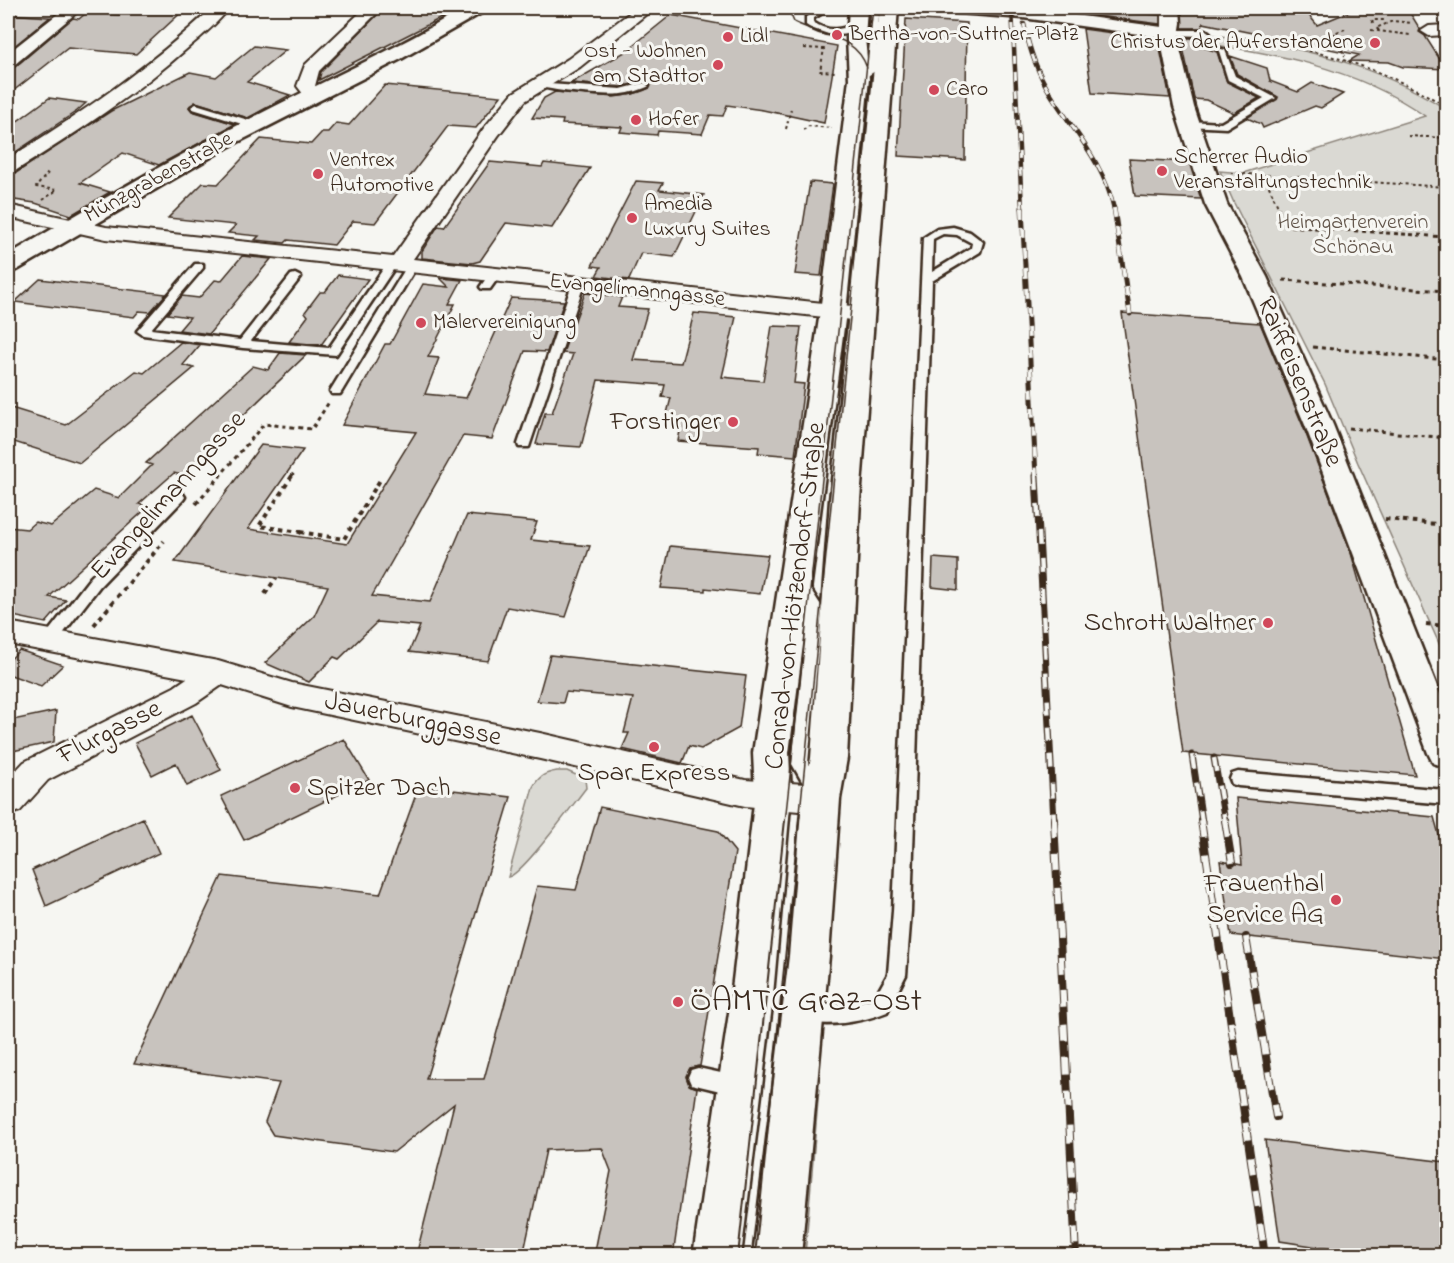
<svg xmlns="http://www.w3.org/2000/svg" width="1454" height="1263" font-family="'Indie Flower',sans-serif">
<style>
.green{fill:#dad9d3;stroke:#8a8278;stroke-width:1.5}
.building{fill:#c8c3be;stroke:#3b2a1e;stroke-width:1.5}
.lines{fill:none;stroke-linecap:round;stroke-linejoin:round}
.lane-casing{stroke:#3b2a1e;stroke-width:5}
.street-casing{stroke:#3b2a1e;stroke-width:4}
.secondary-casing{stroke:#3b2a1e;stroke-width:5}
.primary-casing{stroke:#3b2a1e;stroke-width:5}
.path-far2{stroke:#3b2a1e;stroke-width:2;stroke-dasharray:3 3;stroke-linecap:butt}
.path-far1{stroke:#3b2a1e;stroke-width:3;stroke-dasharray:4 4;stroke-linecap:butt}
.path{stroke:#3b2a1e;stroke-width:4;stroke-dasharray:4.5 4.5;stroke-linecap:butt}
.lane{fill:#f6f6f2;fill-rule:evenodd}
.street{fill:#f6f6f2;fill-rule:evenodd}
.secondary{fill:#f6f6f2;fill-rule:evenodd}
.primary{fill:#f6f6f2;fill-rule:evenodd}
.tram-far1{stroke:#3b2a1e;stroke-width:1.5}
.tram{stroke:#3b2a1e;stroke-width:2}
.rail-far3-casing{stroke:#3b2a1e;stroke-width:4.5}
.rail-far2-casing{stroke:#3b2a1e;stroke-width:5}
.rail-far1-casing{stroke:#3b2a1e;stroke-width:7}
.rail-casing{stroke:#3b2a1e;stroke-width:8}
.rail-far3{stroke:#f6f6f2;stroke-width:3;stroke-dasharray:8;stroke-linecap:butt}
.rail-far2{stroke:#f6f6f2;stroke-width:4;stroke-dasharray:10;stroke-linecap:butt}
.rail-far1{stroke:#f6f6f2;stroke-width:4.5;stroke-dasharray:14;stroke-linecap:butt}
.rail{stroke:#f6f6f2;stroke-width:6;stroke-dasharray:17;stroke-linecap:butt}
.poi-dot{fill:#d1495b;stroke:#f6f6f2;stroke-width:2}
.labels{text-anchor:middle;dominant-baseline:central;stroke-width:6;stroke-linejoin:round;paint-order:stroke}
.far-poi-label{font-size:22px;fill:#3b2a1e;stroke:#f6f6f2;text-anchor:start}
.far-street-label{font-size:22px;fill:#3b2a1e;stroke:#f6f6f2}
.far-park-label{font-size:22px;fill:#63564b;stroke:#f6f6f2}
.street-label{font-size:27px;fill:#3b2a1e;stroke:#f6f6f2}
.poi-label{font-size:27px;fill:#3b2a1e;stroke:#f6f6f2;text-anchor:end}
.near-poi-label{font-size:33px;fill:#3b2a1e;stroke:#f6f6f2;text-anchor:start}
</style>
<rect width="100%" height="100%" fill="#f6f6f2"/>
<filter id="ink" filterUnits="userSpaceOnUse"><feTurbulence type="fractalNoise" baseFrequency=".0167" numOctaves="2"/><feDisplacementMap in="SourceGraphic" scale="12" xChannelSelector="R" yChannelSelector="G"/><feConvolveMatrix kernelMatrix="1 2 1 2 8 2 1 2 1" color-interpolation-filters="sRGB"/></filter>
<g filter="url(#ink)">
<!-- green -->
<path class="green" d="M1213,35C1296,45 1375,64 1446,109V659L1358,463L1325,384L1234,203L1220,171L1243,173L1425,116C1354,66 1270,52 1186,41Z
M557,771H567L585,779L586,788C574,803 522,875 508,877L533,787C539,776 545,773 557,771Z
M819,1089L805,1255L786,1256L809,1098Z"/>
<!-- building -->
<path class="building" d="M119,8H186L136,54L68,48L8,95V68L15,67L73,18L79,19L86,13L119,15Z
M384,8H421L449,14L319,80L321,72Z
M1081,8H1116L1115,12L1160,15V24L1082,14Z
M1182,8H1303L1317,25L1358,8H1407L1420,29L1419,32L1425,36L1446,69L1403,67L1389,62L1349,61L1359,55L1203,23L1202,28H1182Z
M8,14L50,17L8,51Z
M671,15L837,46L824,123L763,110L727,105L723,116L710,115L702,134L658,131L657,135L620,132L622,127L562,124L563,120L532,118L544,98L555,92L614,97L633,94L650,88V84L643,81L621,87L571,83L625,52Z
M906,19L967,23L965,160L898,156Z
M1083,29L1158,39L1170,98L1092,93Z
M1181,38H1199L1197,45L1217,52L1227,82L1259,98L1234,113L1206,100L1194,99Z
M254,46L286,50L247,82L290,95L248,118L195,102L189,107L192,111L235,124L159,165L123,153L80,183L110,192L71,215L35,203L8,199V175L16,173L111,111L190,72L216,77Z
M1230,56L1267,68L1270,81L1298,92L1312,83L1343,94L1321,108L1315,106L1263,128L1261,124L1247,118L1278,97L1237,74Z
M385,85L501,96L476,128L448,126L375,223L353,221L334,245L288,240L285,243L255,240L259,236L228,233L236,225L168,218L203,183L218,184L261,139L311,144L322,132H328L336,123L349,125Z
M49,98L86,103L77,111L8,157V128Z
M1129,159L1189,162L1201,199L1135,196Z
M490,162L542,167L544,163L590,168L552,228L506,223L480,261L472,263L422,258V251L438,226L444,227Z
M636,181L663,183L659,190L704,195L674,257L641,253L629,280L596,276L601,267L592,266Z
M810,182L833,184L821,276L795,274Z
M242,256L271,259L209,334L179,330L190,317L167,314L182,296L199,298L215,280L221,281Z
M338,275L368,279L321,345L289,342L308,316L305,312L320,292H325Z
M440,278L462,280L449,304H455L428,357L439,358L425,394L466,398L511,298L564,301L547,352L525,351L492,439L463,436L372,596L430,602L467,515L537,522L531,540L590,546L566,617L507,607L488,661L409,652L420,626L377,622L339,659L334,657L309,682L265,663L314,616L328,586L175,562L261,445L303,450L248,529L347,544L416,432L342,425L385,344H390L423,284L449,287Z
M40,279L166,294L150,312L139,311L134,317L15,302Z
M585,293L622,297L618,307L648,309L633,360L681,363L694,313L736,317L722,377L763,381L772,326L801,327L794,383L804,384L795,456L758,453L759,447L678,441L681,426L664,425L671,398L662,397L665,385L598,380L581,447L536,444L545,413H552L573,354L563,353Z
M1122,313L1260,323L1303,426L1351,553L1415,775L1183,753Z
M181,342L200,345L183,365L194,368L80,463L8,440V407L66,425L136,371L144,373Z
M280,353L306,355L181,475L174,473L139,504L148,507L49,597L66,600L46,623L8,615V527L27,529L35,522L51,526L94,490L119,498L152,465L146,463L253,366L268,370Z
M670,546L768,555L760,594L705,588V591L661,588Z
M933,558L958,560V590L932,587Z
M19,650L63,665L41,686L8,674V662Z
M550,655L746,676L739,728L701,749L689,746L682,763L622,749L629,733H624L633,698L566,692L563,703L537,701Z
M56,711L54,742L8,752V721Z
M192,715L221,770L187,786L176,763L152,775L135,743Z
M344,739L369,780L244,840L221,796Z
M419,786L511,797L426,1079H484L537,886L576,890L600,807L718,831L735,852L700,1066L690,1068L686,1076L689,1085L697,1088L673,1256H594L611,1171L602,1148L546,1150L523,1256H416L454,1104L394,1152L273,1135L265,1122L279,1083L134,1064L222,876L380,894Z
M1236,798L1434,817L1446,860V959L1231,935L1220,861L1242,865Z
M143,818L159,853L46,906L32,870Z
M1265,1140L1446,1162V1256H1378L1280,1241Z"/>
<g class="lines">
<defs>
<path id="lane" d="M822,8H831L814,18L813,22C829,33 841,30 857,23L861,26C846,40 822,36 806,25V17Z
M866,8H874L879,16L875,71L859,82L855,79L867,70L871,16Z
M1169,30H1206L1210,33L1206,36L1166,35L1165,33Z
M1218,48L1225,50L1235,76L1276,98L1226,128L1187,126L1185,124L1190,121L1221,123L1264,98L1228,80Z
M538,81L549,84L621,89L644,83L649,86C642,90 630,93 622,94C607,96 544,91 534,84Z
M196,104L258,123L260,125L255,128L193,109L191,107Z
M953,227L970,232L983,242L980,252L932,281L911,911L906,975L887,1012C862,1022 824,1029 798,1019L795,1013L798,1007L805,1004L844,1005L874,999L888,974L893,911L923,238L937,229ZM943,234L957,235L972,243L971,248L932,272L933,239Z
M392,261L397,264L336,355L243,348L143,335L137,331L195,264H203V268L151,329L240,340L291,275L295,274L301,277L251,341L329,348L388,262Z
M412,263L417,266L342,391L340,394H332L330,391L407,266Z
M494,272L500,275L490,289H482L480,287L490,273Z
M578,281L584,284L530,444L529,447H519L518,444L572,284Z
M178,493L183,494L185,497L183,500L100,586L55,644H45L42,640L45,636L90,578L173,494Z
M799,578L804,579L822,607L808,763L826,794L824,799L818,801L812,799L792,764L808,607L792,583Z
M1238,772L1446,790V804L1238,786L1232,784L1230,779L1232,774Z
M698,1068L744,1078L747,1085L744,1092L737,1095L691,1084L688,1077L691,1070Z"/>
<path id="street" d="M65,8H82L14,65L8,66V53Z
M212,8H229C219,22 203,35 190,46C136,94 76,133 15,171L8,173V159C80,114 150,67 212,8Z
M365,8H382L319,71L315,86L322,95L319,99H307L297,86L305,65Z
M636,8H654L580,67L525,101L498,136L413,259L861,307L869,309L873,314L869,319L861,321L106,239L8,217V205L106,227L393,257L484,128L513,93L568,59Z
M1446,25V35L1429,36L1421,31L1429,26Z
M8,622L218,661L292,683L540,733L745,780L821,785L833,789L838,799L833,809L821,813L745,806L540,759L292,707L222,685L196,703L48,780L20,811L8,815V779L24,762L174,687L187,678L8,644Z"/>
<path id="secondary" d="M465,8H486L483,12L401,59L228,147L17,270L8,272V255C86,209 165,162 246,121C319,83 395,50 465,8Z
M949,8H1023L1162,27V8H1180L1181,23L1178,41L1194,107L1227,204L1267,277L1333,425L1446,709V767L1433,763L1428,753L1305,425L1243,277L1205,204L1174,107L1160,37L1023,18L958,13L952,12Z"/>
<path id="primary" d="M849,8H867L865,38L869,79L846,312L789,753L791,795L772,1006L741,1256H693L730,1006L755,795L753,753L820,312L849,79L847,38Z
M880,8H898L860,500L847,758L840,799L829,956L801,1256H753L789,956L802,799L811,758L830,500Z"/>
</defs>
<!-- lane casing -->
<use href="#lane" class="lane-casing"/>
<!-- street casing -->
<use href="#street" class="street-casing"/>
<!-- secondary casing -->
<use href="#secondary" class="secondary-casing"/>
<!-- primary casing -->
<use href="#primary" class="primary-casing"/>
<!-- path-far2 -->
<path class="path-far2" d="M1373,23L1372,20H1386
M1345,29L1334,33L1345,56
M1371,30L1410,35
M1379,30L1376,28L1393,21L1412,23
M1226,35C1311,48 1371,62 1446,106
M804,48L824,49L820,71L836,72
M786,129L791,109
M803,130L809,126L832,128
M1408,136L1446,138
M1231,173L1446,187
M1264,175L1279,209
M43,200L57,190L36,187L48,173"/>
<!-- path-far1 -->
<path class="path-far1" d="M1278,208L1286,226L1446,237
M1283,280L1446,291
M1313,347L1446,360
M1349,428L1446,438
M219,477L264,424L312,429L329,402
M291,477L295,471"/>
<!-- path -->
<path class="path" d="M292,476L259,526L300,532L297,537
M196,504L220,476
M1385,519L1446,525
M300,532L344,539L380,480
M265,594L276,578
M1426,624L1446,626
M94,625L164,541"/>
<!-- lane -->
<use href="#lane" class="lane"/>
<!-- street -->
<use href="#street" class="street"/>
<!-- secondary -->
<use href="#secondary" class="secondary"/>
<!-- primary -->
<use href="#primary" class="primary"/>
<!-- tram-far1 -->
<path class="tram-far1" d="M795,8L790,13L794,22C821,36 856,35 867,68
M785,822L873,8
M799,822L853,288"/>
<!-- tram -->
<path class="tram" d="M738,1256L785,820
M755,1256L799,820"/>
<defs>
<path id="rail-far3" d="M1012,8L1022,209
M1024,24C1029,48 1037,72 1050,93C1074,132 1104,163 1114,209"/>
<path id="rail-far2" d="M1022,208L1036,477
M1114,208L1130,314"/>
<path id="rail-far1" d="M1036,476L1054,822
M1192,755L1202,822
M1214,758L1225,822"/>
<path id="rail" d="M1054,820L1076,1256
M1201,820L1265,1256
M1225,820L1232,863
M1246,937L1276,1117"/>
</defs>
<!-- rail-far3 casing -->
<use href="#rail-far3" class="rail-far3-casing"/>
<!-- rail-far2 casing -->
<use href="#rail-far2" class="rail-far2-casing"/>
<!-- rail-far1 casing -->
<use href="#rail-far1" class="rail-far1-casing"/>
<!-- rail casing -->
<use href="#rail" class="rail-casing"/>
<!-- rail-far3 -->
<use href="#rail-far3" class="rail-far3"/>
<!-- rail-far2 -->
<use href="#rail-far2" class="rail-far2"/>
<!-- rail-far1 -->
<use href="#rail-far1" class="rail-far1"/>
<!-- rail -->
<use href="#rail" class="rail"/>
</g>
</g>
<!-- markers -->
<g class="poi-dot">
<circle cx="837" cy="35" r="6"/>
<circle cx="728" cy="37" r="6"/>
<circle cx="1375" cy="43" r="6"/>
<circle cx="718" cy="65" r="6"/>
<circle cx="934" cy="90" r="6"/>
<circle cx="636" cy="120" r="6"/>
<circle cx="1162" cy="171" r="6"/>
<circle cx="318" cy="174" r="6"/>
<circle cx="632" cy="218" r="6"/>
<circle cx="421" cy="323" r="6"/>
<circle cx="733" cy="422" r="6"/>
<circle cx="1268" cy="623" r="6"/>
<circle cx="654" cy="747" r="6"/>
<circle cx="295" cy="788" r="6"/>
<circle cx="1336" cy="900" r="6"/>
<circle cx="678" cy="1002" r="6"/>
</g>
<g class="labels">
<!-- far-poi labels -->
<g class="far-poi-label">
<text x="849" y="35">Bertha-von-Suttner-Platz</text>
<text x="740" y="37">Lidl</text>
<text x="1363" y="43" text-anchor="end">Christus der Auferstandene</text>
<text x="706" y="52" text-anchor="end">Ost - Wohnen<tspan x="706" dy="25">am Stadttor</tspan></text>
<text x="946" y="90">Caro</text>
<text x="648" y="120">Hofer</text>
<text x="1174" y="158">Scherrer Audio<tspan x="1174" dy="25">Veranstaltungstechnik</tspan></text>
<text x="330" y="161">Ventrex<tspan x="330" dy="25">Automotive</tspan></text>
<text x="644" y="205">Amedia<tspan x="644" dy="25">Luxury Suites</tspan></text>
<text x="433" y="323">Malervereinigung</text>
</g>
<!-- far-street labels -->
<g class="far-street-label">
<text transform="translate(159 178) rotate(-29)">Münzgrabenstraße</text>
<text transform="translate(637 291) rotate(6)">Evangelimanngasse</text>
</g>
<!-- far-park labels -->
<g class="far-park-label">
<text x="1353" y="223">Heimgartenverein<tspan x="1353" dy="25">Schönau</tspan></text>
</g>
<!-- street labels -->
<g class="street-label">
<text transform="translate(1299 382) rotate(67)">Raiffeisenstraße</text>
<text transform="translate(169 496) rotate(-48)">Evangelimanngasse</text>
<text transform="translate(796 596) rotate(-83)">Conrad-von-Hötzendorf-Straße</text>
<text transform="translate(413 720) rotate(12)">Jauerburggasse</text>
<text transform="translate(110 733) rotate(-27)">Flurgasse</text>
</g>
<!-- poi labels -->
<g class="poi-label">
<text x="721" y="422">Forstinger</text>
<text x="1256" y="623">Schrott Waltner</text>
<text x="654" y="773" text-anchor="middle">Spar Express</text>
<text x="307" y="788" text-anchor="start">Spitzer Dach</text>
<text x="1324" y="884">Frauenthal<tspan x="1324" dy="31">Service AG</tspan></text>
</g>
<!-- near-poi labels -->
<g class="near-poi-label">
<text x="690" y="1002">ÖAMTC Graz-Ost</text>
</g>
</g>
<!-- margin -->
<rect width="1454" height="1263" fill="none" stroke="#f6f6f2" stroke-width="30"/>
<rect x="15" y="15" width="1424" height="1233" fill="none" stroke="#3b2a1e" stroke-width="2" filter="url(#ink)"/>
</svg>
